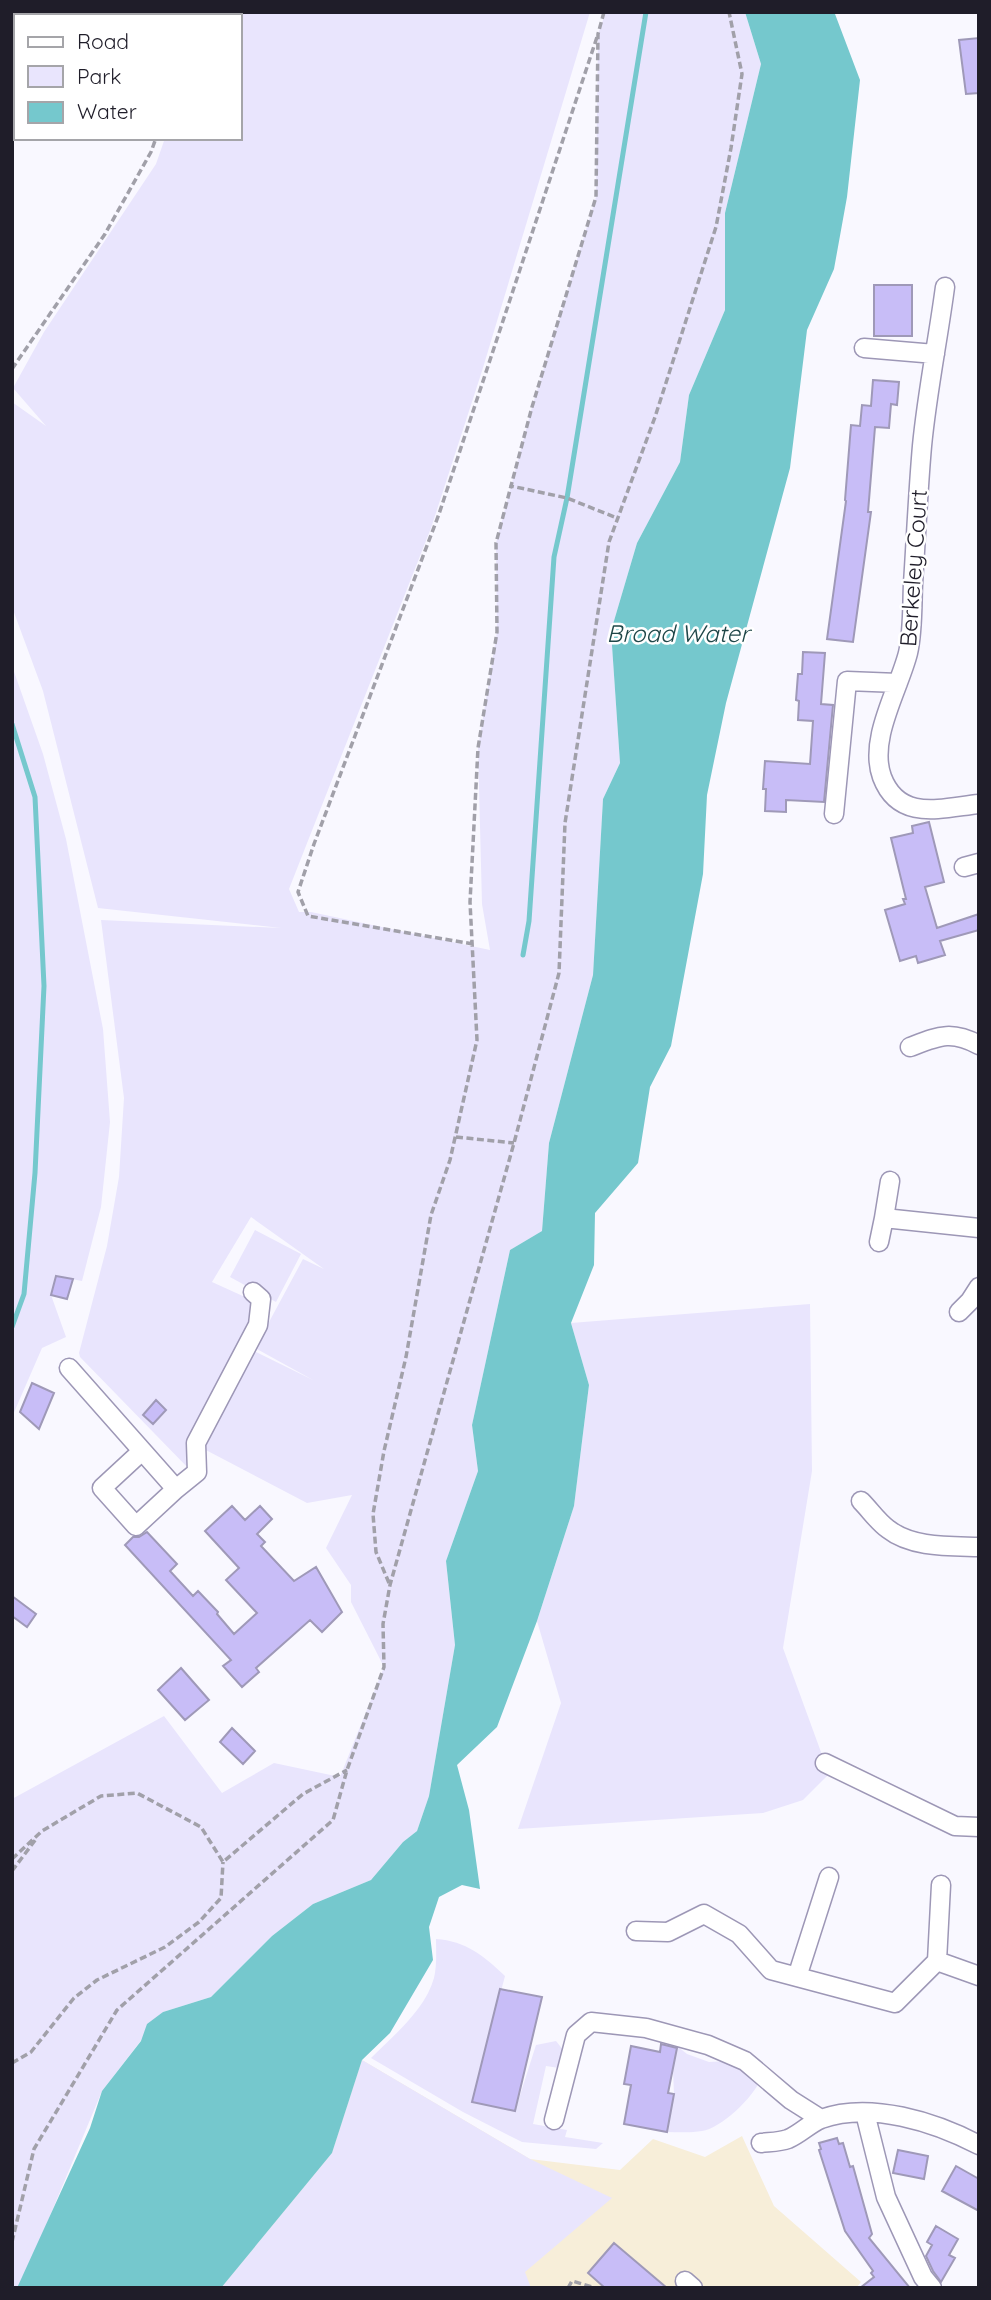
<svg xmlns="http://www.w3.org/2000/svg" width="991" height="2300" font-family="Quicksand,sans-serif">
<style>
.commercial{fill:#f7eed9}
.green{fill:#e9e5fd}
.water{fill:#75c8cd}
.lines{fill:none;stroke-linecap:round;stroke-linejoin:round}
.stream{stroke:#75c8cd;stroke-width:5}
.building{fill:#c8bdf7;stroke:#9f99b8;stroke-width:2}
.minor-casing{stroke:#9d97b6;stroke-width:21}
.path{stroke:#a1a0a9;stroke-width:3.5;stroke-dasharray:7 3.5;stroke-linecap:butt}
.minor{stroke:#fff;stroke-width:18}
.labels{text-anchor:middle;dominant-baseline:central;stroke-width:5;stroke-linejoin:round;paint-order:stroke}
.street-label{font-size:23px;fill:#1f1d29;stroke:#fff}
.water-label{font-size:24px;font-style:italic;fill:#1f4749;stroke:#fff}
</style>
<rect width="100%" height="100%" fill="#f9f8ff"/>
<!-- commercial -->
<path class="commercial" d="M362,2060L530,2159L620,2170L653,2139L705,2157L742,2136L774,2206L861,2282L856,2288H221L332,2153Z"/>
<!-- green -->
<path class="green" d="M210,12H590L482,371L431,528L289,889L299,912H311L490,950L482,904L478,748L497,632L496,543L532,407L596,197L598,34L606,12H745L761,64L725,213V310L689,395L680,462L637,543L611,631L620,763L603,799L593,975L549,1143L542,1231L510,1250L472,1425L478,1471L446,1561L455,1645L429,1796L417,1831L403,1842L371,1880L313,1904L272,1936L211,1997L163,2012L102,2091L27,2271L19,2288H12V1799L164,1716L222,1793L274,1763L340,1777L384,1667L351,1602V1585L326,1548L352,1495L307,1503L202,1448L254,1351L313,1380L255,1348L303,1259L324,1269L251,1217L212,1282L265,1306L189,1445L192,1472L80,1357L79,1353L107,1246L119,1177L124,1098L101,920L281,928L98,908L43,691L12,607V402L46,426L13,388L44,332L156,164L165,138H240V16H208Z
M12,666L43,754L66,839L103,1029L110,1122L101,1207L82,1281L56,1276L51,1295L66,1337L42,1348L12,1417Z
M255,1230L301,1254L276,1302L230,1277Z
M810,1304L812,1471L783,1648L829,1774L803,1800L763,1813L518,1829L561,1703L537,1621L574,1506L589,1385L571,1323Z
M436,1939C466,1941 484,1956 505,1976L472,2102L515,2111L536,2045L556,2041L564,2051L559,2068L546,2066L533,2124L567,2130L565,2137L603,2143L596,2149L522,2142L463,2112L371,2058C394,2035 425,2010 434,1978C437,1966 436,1951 436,1939Z
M677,2046L687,2054L709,2062L728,2061L760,2080C754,2097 720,2129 702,2131C691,2133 678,2132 667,2132L674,2094L673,2070Z
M362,2060L530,2159L612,2198L525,2272L531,2288H221L332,2153Z"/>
<!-- water -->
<path class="water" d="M745,12L835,14L860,80L847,197L834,269L807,330L790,468L726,703L707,795L703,874L671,1046L650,1087L638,1163L595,1213L594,1265L571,1323L589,1385L574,1506L537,1621L497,1727L457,1765L469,1810L480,1889L462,1885L439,1897L429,1927L433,1960L390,2033L362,2060L332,2153L221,2288H17L90,2128L102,2091L141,2041L147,2024L163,2012L211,1997L272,1936L313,1904L371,1880L403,1842L417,1831L429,1796L455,1645L446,1561L478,1471L472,1425L510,1250L542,1231L549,1143L593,975L603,799L620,763L611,631L637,543L680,462L689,395L725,310V213L761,64Z"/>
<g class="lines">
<!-- stream -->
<path class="stream" d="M12,724L35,797L44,986L35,1173L24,1294L12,1327
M523,955L529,921L554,557L567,498L646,12"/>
</g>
<!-- building -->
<path class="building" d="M979,38V93L966,94L959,40Z
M874,285H912V336H874Z
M873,380L899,382L897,405L891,404L889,428L875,427L868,512H871L853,642L827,639L846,501L845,500L851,425L860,426L862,405L871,406Z
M803,652L825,653L821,704L833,705L824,802L786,800V812L765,811L766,789H763L765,761L810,764L813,721L798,720L799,701L796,700L798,674H802Z
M929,822L944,882L925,887L937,928L979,914V930L940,941L945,955L918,963L916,956L900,961L885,910L905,904L903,899H906L891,838L913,833L912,826Z
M56,1276L73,1279L67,1299L51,1295Z
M32,1383L54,1393L39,1429L20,1412Z
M156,1400L166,1410L153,1424L143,1415Z
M232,1506L245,1520L260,1506L272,1519L257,1534L265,1542L261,1546L294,1581L316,1567L342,1612L322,1632L310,1620L256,1668L259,1672L242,1687L223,1666L231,1660L125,1545L133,1537H139L147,1532L177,1564L170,1571L193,1596L198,1591L218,1612L217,1614L234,1634L257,1613L226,1580L239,1568L205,1531Z
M12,1596L36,1614L27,1627L12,1616Z
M181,1668L209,1700L185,1720L158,1690Z
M232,1728L255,1751L243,1764L220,1742Z
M500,1989L542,1997L515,2111L472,2102Z
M661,2044L677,2048L668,2093L674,2094L667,2132L624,2124L631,2085L624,2084L631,2046L660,2052Z
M837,2138L839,2144L843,2143L850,2167L853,2166L872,2234L869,2238L910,2288H860L874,2277L871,2273L873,2271L845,2231L819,2150L821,2149L819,2143Z
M898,2150L928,2156L924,2179L893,2173Z
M956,2166L979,2179V2211L942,2191Z
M936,2226L958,2239L949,2255L955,2258L941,2282L933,2271L926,2256L932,2245L927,2242Z
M614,2243L667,2288H605L588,2273Z"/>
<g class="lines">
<defs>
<path id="minor" d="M945,287C938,340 927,393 922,446C918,492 916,538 913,584C912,607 913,631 908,653C899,689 868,739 882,777C899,822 941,808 979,804
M864,348L935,354
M834,814L847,681L898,683
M964,867L979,863
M910,1047C939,1036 951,1030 979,1045
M884,1218L890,1181
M879,1242L884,1218L979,1228
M959,1312L970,1301L979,1287
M69,1368L176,1489L197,1472L196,1443L258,1325L261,1299L253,1292
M142,1451L102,1488L136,1526L176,1489
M861,1501C870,1510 878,1522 888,1529C912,1548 950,1546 979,1547
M825,1763L955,1826L979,1827
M636,1931L668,1932L704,1914L739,1934L771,1970L895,2003L937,1961L979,1976
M937,1961L941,1885
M797,1977L829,1877
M865,2113L886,2197L923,2277L932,2288
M554,2120L576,2035L591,2022L646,2028L708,2045L745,2061L791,2100L821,2119
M761,2143C769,2142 780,2142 788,2139C800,2134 809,2124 821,2119C870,2101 935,2122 979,2145
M685,2281L693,2288"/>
</defs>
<!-- minor casing -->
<use href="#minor" class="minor-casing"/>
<!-- path -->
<path class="path" d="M604,12L598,34L596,197L532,407L511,486L567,498L617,518
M201,16L202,12
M12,369L105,234L151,152L156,138
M473,944L308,916L298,892L314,844L439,514L598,34
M456,1137L514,1143
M389,1583L376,1552L373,1514L384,1451L406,1357L431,1215L450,1160L477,1040L470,902L478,748L497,632L496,543L511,486
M12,1859L42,1831L101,1796L137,1793L201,1827L223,1862L303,1794L347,1770
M12,1871L36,1839
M12,2063L31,2052L74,1998L97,1980L165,1947L199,1922L221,1898L223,1862
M12,2242L34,2149L117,2010L333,1820L347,1770L384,1667L383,1624L390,1585L514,1143L559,973L565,823L609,542L655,417L716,227L731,148L742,74L729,12
M568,2288L572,2281L596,2288"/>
<!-- minor -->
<use href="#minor" class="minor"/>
</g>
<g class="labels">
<!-- street labels -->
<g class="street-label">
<text transform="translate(913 568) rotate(-86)">Berkeley Court</text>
</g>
<!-- water labels -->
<g class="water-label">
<text x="678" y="633">Broad Water</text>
</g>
</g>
<!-- border -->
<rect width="991" height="2300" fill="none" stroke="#1f1d29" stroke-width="28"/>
<!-- legend -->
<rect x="14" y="14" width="228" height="126" fill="#ffffff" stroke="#a5a5a9" stroke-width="2"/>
<rect x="28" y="37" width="35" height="10" fill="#ffffff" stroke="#a5a5a9" stroke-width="2"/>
<text x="77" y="49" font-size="21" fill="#1f1d29">Road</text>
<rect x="28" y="66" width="35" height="21" fill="#e9e5fd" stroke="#a5a5a9" stroke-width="2"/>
<text x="77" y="84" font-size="21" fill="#1f1d29">Park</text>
<rect x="28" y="102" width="35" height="21" fill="#75c8cd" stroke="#a5a5a9" stroke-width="2"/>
<text x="77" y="119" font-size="21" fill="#1f1d29">Water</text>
</svg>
